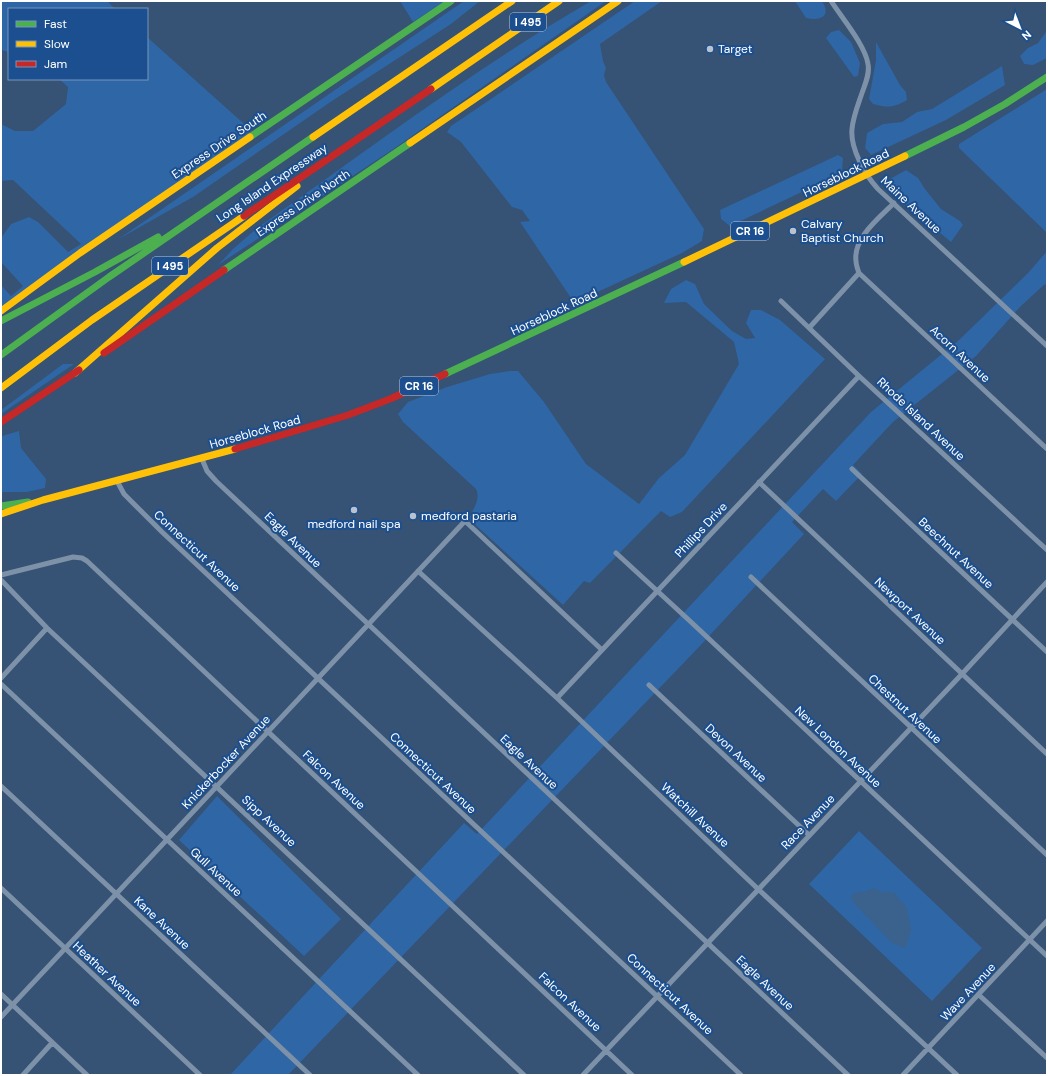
<svg xmlns="http://www.w3.org/2000/svg" width="1048" height="1076" font-family="'DM Sans',sans-serif">
<style>
.green{fill:#2f66a5}
.water{fill:#3b618d}
.lines{fill:none;stroke-linecap:round;stroke-linejoin:round}
.street{stroke:#7d92a8;stroke-width:5}
.fast{stroke:#4caf50;stroke-width:7}
.slow{stroke:#ffc107;stroke-width:7}
.jam{stroke:#c62828;stroke-width:7}
.poi-dot{fill:#b9c2ce;stroke:#1b4f8f;stroke-width:1.5}
.labels{text-anchor:middle;dominant-baseline:central;stroke-width:4;stroke-linejoin:round;paint-order:stroke}
.shield{fill:#1b4f8f;stroke:#bbcadd;stroke-width:1}
.shield-label{font-size:11px;font-weight:bold;fill:#fff}
.poi-label{font-size:12px;fill:#fff;stroke:#1b4f8f;text-anchor:start}
.street-label{font-size:12px;fill:#fff;stroke:#1b4f8f}
</style>
<rect width="100%" height="100%" fill="#365274"/>
<!-- green -->
<path class="green" d="M1,1H107L115,9H9V52L1,50Z
M400,1H445L413,22Z
M464,1H480L451,24L332,101L193,197L117,240Z
M591,1H606L392,150L218,265L233,249L256,229C366,151 474,69 591,1Z
M635,1H662L600,44L603,61L606,68L604,75L606,82L704,229L702,241L682,253L578,301H573L520,222L530,221L522,210L512,207L461,142L447,132L451,126Z
M795,1H822C832,17 820,21 806,18Z
M839,30L851,42L860,63L858,76L854,77L826,38L831,32Z
M1046,32H1047V58L1033,65L1024,64L1020,56L1028,48L1038,43Z
M147,37L252,131L1,309V285L11,296L23,286L1,262V238L11,224L29,217L38,222L68,252L81,244L13,180L1,181V124L15,131H33L66,104L68,87L59,79H147Z
M876,42L900,85L906,92L907,100C893,108 888,108 873,104L869,99L876,60Z
M1002,66L1005,85L946,120L871,155L865,148L867,133L883,124L902,122L917,112L932,109Z
M1047,89V233L959,148V144Z
M838,155L843,158L842,173L730,226L721,219L720,210Z
M906,170L918,178L925,189L941,209L960,221L963,225L951,242L887,189L890,179Z
M1047,251V286L1045,284L1021,306L976,356L893,422L853,465L862,474L836,501L823,489L792,522L804,534L698,648L288,1075H230L464,823L477,834L871,412L959,340L1029,272Z
M686,280L695,284L704,304L732,331L746,339L755,338L746,323L751,310H761L780,320L825,359L682,512L670,517L661,511L590,583L584,581L563,605L469,519C473,508 481,500 476,489L403,422L398,414L408,402L447,387L490,374L510,371H518L544,402L586,464L639,504L659,478L685,455L739,364L734,342L686,302L664,303L671,289Z
M63,364H74L1,414V410Z
M19,431L21,448L46,479L45,488L27,492H1V437L5,435Z
M217,796L341,919L304,956L179,840Z
M859,831L982,948L932,1001L809,884Z"/>
<!-- water -->
<path class="water" d="M874,888L881,892H893L907,908L911,931L905,948L892,943L852,901L851,896L854,893L867,891Z"/>
<g class="lines">
<!-- street -->
<path class="street" d="M831,1C842,18 865,45 868,64C870,74 865,84 862,93C858,105 853,117 852,129C850,148 865,175 878,189L1047,346
M859,273L1047,449
M781,301L859,376L1047,550
M809,328L859,273C858,270 856,265 856,261C853,238 879,218 894,203
M202,459L207,471L216,481L848,1075
M852,469L1047,652
M117,481L124,494L162,532L741,1075
M759,482L1047,754
M616,553L691,622L1047,956
M418,571L557,698L758,889L957,1075
M1,575L73,557L82,558L87,561L632,1075
M751,577L1047,855
M1,580L47,628L524,1075
M1,678L47,628
M1,684L418,1075
M649,685L809,835
M557,698L859,376
M1,786L310,1075
M1,888L200,1075
M1,994L87,1075
M979,995L1047,1058
M1,1017L465,521L602,650
M23,1075L52,1043
M583,1075L962,674L1047,582
M903,1075L1047,921"/>
<!-- fast -->
<path class="fast" d="M250,137L451,1
M905,156L964,127L1005,104L1047,77
M224,270L410,143
M1,321L95,272L158,237
M1,355L109,277L313,137
M445,374L684,262
M1,506L28,502"/>
<!-- slow -->
<path class="slow" d="M431,89L559,1
M313,137L512,1
M410,143L618,1
M684,262L905,156
M1,311L80,253L250,137
M75,373L217,248L297,186
M1,388L92,320L244,216
M1,514L43,500L235,449"/>
<!-- jam -->
<path class="jam" d="M244,216L431,89
M104,353L224,270
M1,422L79,370
M235,449L348,415L390,399L445,374"/>
</g>
<!-- markers -->
<g class="poi-dot">
<circle cx="710" cy="49" r="4"/>
<circle cx="793" cy="231" r="4"/>
<circle cx="354" cy="510" r="4"/>
<circle cx="413" cy="516" r="4"/>
</g>
<g class="labels">
<!-- shield labels -->
<g class="shield">
<rect x="510" y="13" width="36" height="18" rx="3"/>
<rect x="731" y="222" width="38" height="18" rx="3"/>
<rect x="152" y="257" width="36" height="18" rx="3"/>
<rect x="400" y="377" width="38" height="18" rx="3"/>
</g>
<g class="shield-label">
<text x="528" y="22">I 495</text>
<text x="750" y="231">CR 16</text>
<text x="170" y="266">I 495</text>
<text x="419" y="386">CR 16</text>
</g>
<!-- poi labels -->
<g class="poi-label">
<text x="718" y="49">Target</text>
<text x="801" y="224">Calvary<tspan x="801" dy="14">Baptist Church</tspan></text>
<text x="421" y="516">medford pastaria</text>
<text x="354" y="524" text-anchor="middle">medford nail spa</text>
</g>
<!-- street labels -->
<g class="street-label">
<text transform="translate(219 145) rotate(-34)">Express Drive South</text>
<text transform="translate(846 173) rotate(-26)">Horseblock Road</text>
<text transform="translate(272 183) rotate(-34)">Long Island Expressway</text>
<text transform="translate(303 203) rotate(-34)">Express Drive North</text>
<text transform="translate(911 205) rotate(43)">Maine Avenue</text>
<text transform="translate(554 312) rotate(-25)">Horseblock Road</text>
<text transform="translate(960 354) rotate(43)">Acorn Avenue</text>
<text transform="translate(921 419) rotate(43)">Rhode Island Avenue</text>
<text transform="translate(255 432) rotate(-16)">Horseblock Road</text>
<text transform="translate(701 530) rotate(-47)">Phillips Drive</text>
<text transform="translate(293 540) rotate(44)">Eagle Avenue</text>
<text transform="translate(197 551) rotate(43)">Connecticut Avenue</text>
<text transform="translate(956 553) rotate(43)">Beechnut Avenue</text>
<text transform="translate(910 611) rotate(43)">Newport Avenue</text>
<text transform="translate(905 709) rotate(43)">Chestnut Avenue</text>
<text transform="translate(838 747) rotate(43)">New London Avenue</text>
<text transform="translate(736 753) rotate(43)">Devon Avenue</text>
<text transform="translate(226 762) rotate(-47)">Knickerbocker Avenue</text>
<text transform="translate(529 762) rotate(43)">Eagle Avenue</text>
<text transform="translate(433 773) rotate(43)">Connecticut Avenue</text>
<text transform="translate(334 780) rotate(43)">Falcon Avenue</text>
<text transform="translate(695 815) rotate(43)">Watchill Avenue</text>
<text transform="translate(269 821) rotate(43)">Sipp Avenue</text>
<text transform="translate(808 822) rotate(-46)">Race Avenue</text>
<text transform="translate(216 872) rotate(43)">Gull Avenue</text>
<text transform="translate(162 923) rotate(43)">Kane Avenue</text>
<text transform="translate(107 974) rotate(43)">Heather Avenue</text>
<text transform="translate(765 983) rotate(43)">Eagle Avenue</text>
<text transform="translate(968 992) rotate(-47)">Wave Avenue</text>
<text transform="translate(670 994) rotate(43)">Connecticut Avenue</text>
<text transform="translate(570 1002) rotate(43)">Falcon Avenue</text>
</g>
</g>
<!-- border -->
<rect width="1048" height="1076" fill="none" stroke="#ffffff" stroke-width="4"/>
<!-- legend -->
<rect x="8" y="8" width="140" height="72" fill="#1b4f8f" stroke="#7695bc"/>
<rect x="16" y="21" width="20" height="6" fill="#4caf50" stroke="#7695bc"/>
<text x="44" y="28" font-size="12" fill="#ffffff">Fast</text>
<rect x="16" y="41" width="20" height="6" fill="#ffc107" stroke="#7695bc"/>
<text x="44" y="48" font-size="12" fill="#ffffff">Slow</text>
<rect x="16" y="61" width="20" height="6" fill="#c62828" stroke="#7695bc"/>
<text x="44" y="68" font-size="12" fill="#ffffff">Jam</text>
<!-- north arrow -->
<g transform="translate(1020 28) rotate(138)" stroke="#1b4f8f" stroke-width="3" paint-order="stroke">
<path d="M0-3L7 15L0 10L-7 15Z" fill="#ffffff"/>
<text y="-6" font-size="11" font-weight="bold" text-anchor="middle" fill="#ffffff">N</text>
</g>
</svg>
